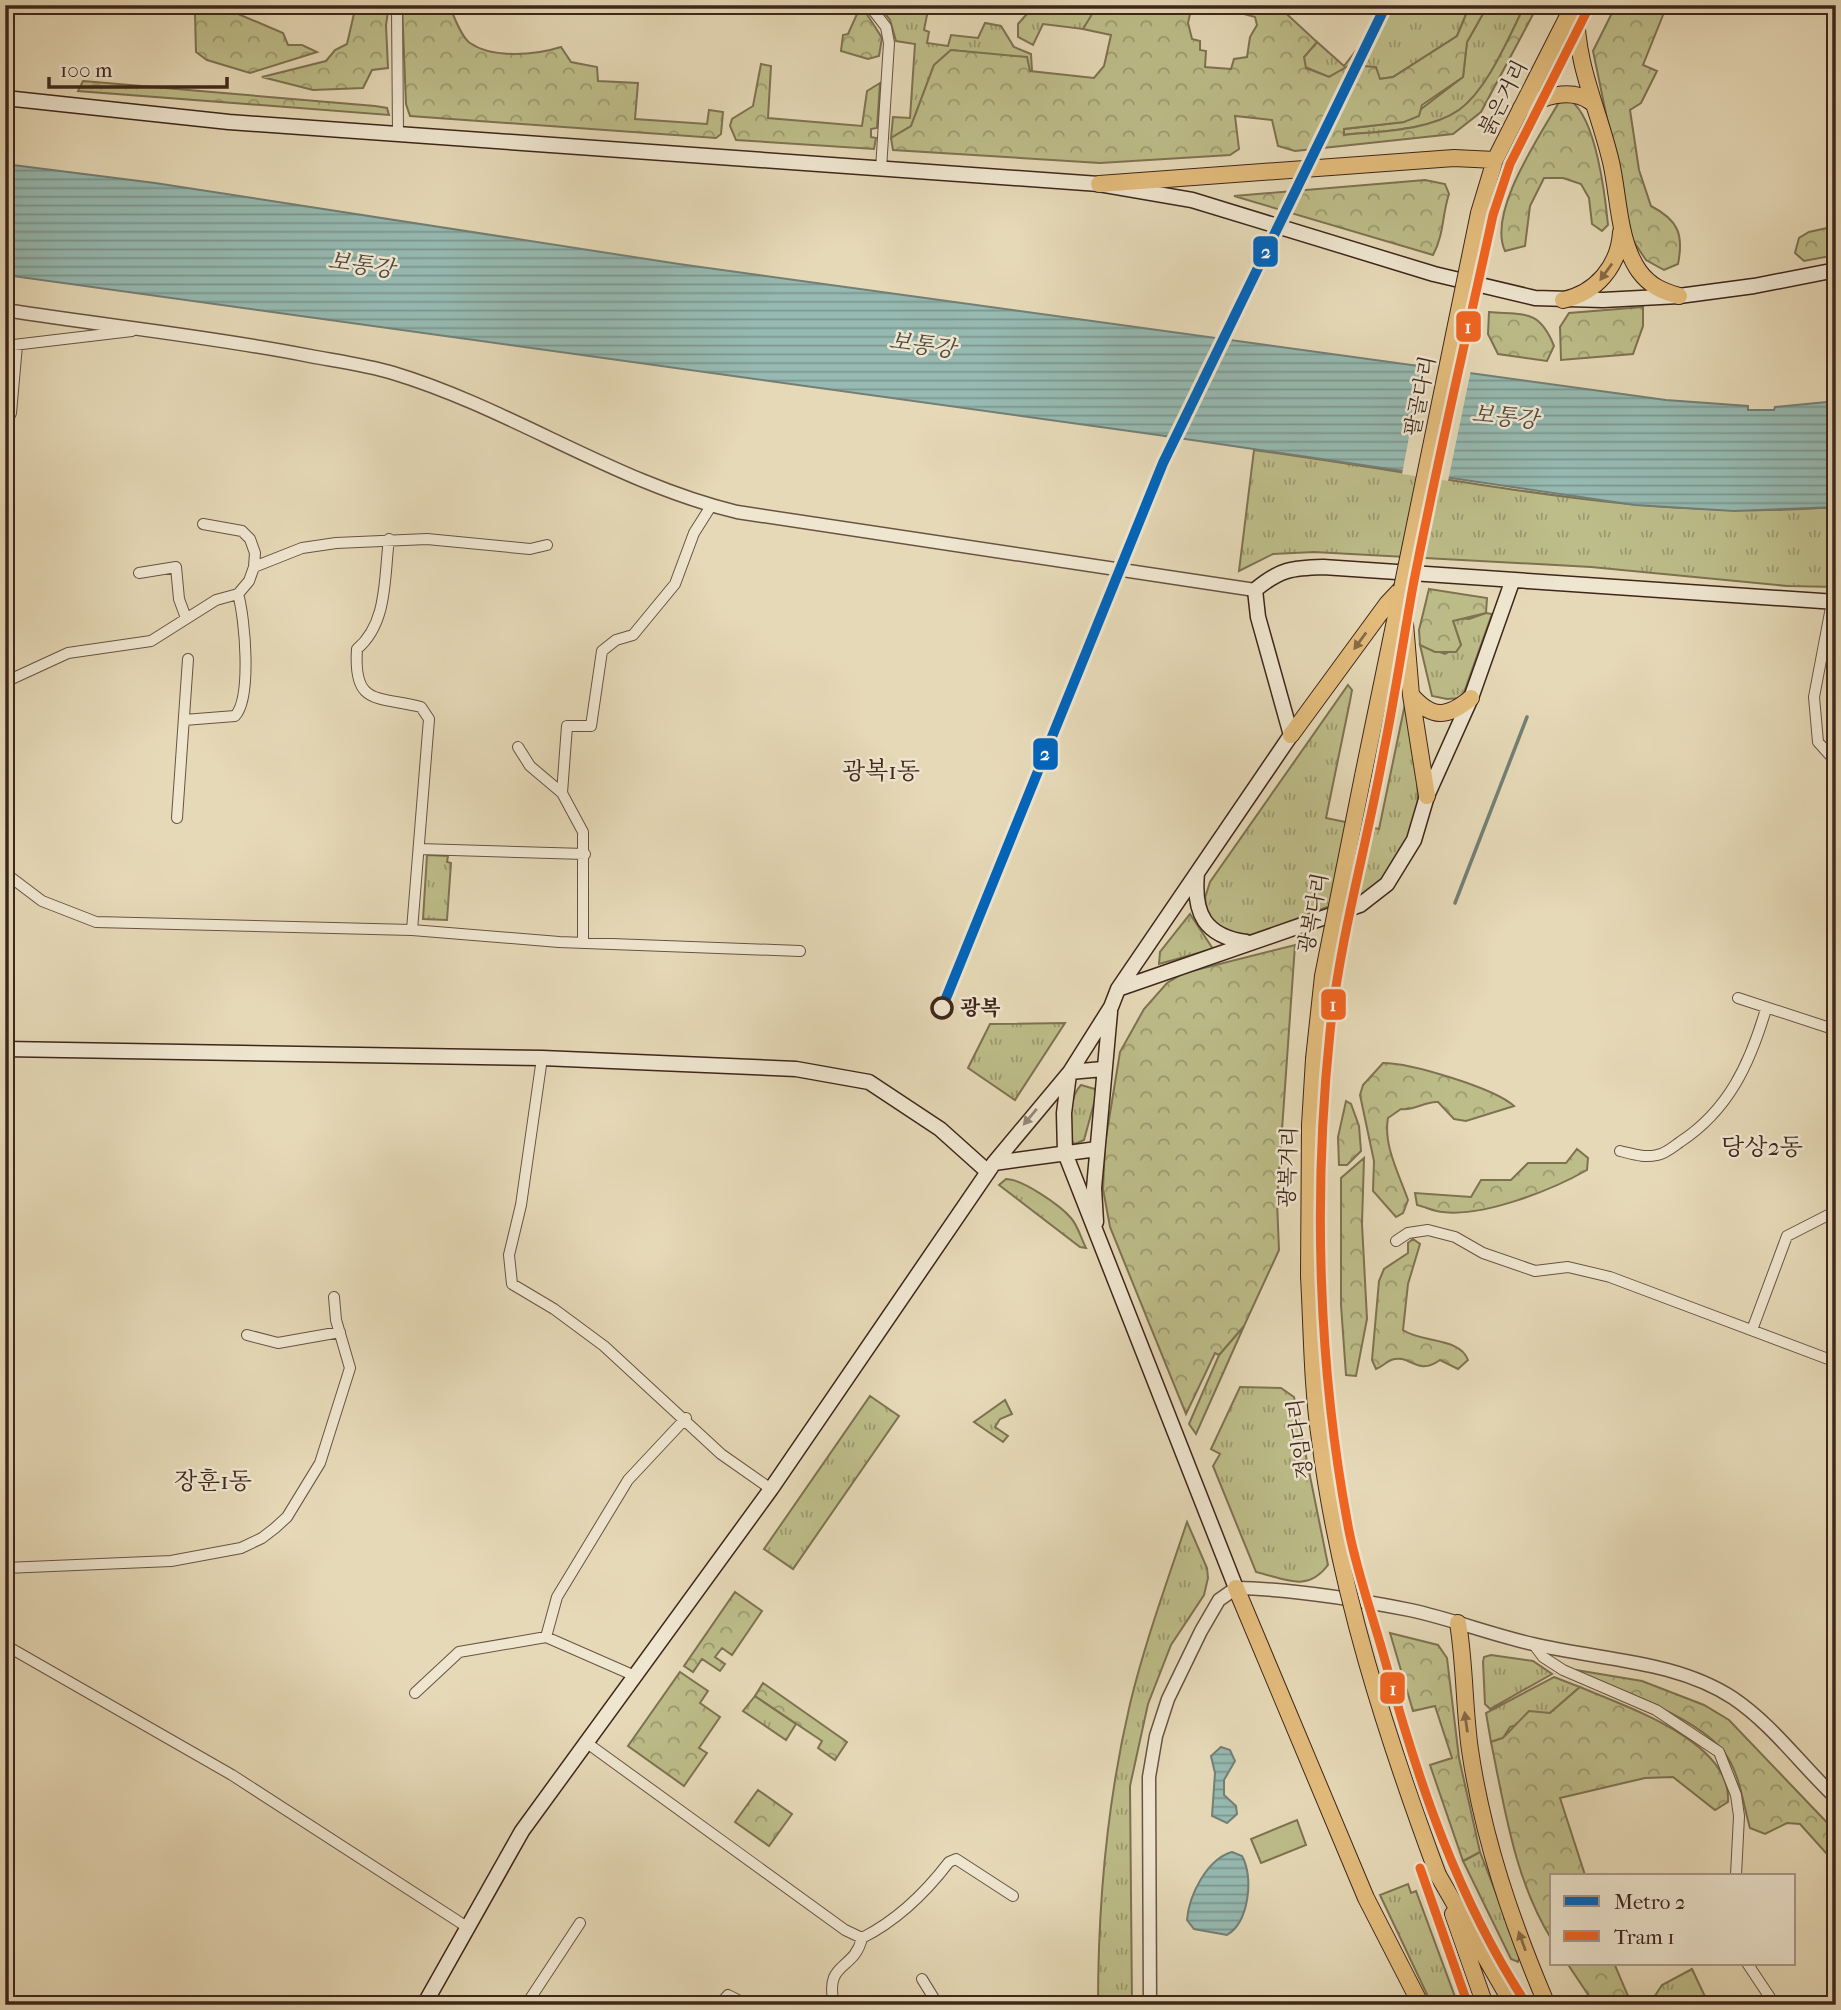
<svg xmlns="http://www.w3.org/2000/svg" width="1841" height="2010" font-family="'IM FELL French Canon','Noto Serif KR',serif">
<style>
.grass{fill:url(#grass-tufts);stroke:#7e7252;stroke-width:2}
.forest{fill:url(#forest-crowns);stroke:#7e7252;stroke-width:2}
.garden{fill:#bdbd89;stroke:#7e7252;stroke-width:2}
.water{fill:url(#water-rules);stroke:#737f76;stroke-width:2}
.pier{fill:#e6d9b7}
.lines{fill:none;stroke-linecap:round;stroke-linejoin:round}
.stream{stroke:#737f76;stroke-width:3.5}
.minor-casing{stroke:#685342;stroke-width:12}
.tertiary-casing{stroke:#685342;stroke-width:15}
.secondary-casing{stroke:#3e261b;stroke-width:17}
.trunk-casing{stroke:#3e261b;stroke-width:18}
.minor{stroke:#efe6d0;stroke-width:10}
.tertiary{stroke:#efe6d0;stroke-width:12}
.secondary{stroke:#efe6d0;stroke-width:14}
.trunk{stroke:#e3bc7c;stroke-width:16}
.trunk-bridge-casing{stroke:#3e261b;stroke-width:18;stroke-linecap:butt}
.trunk-bridge{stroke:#e3bc7c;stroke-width:16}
.tram-1-casing{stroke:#efe6d0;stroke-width:14}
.tram-1{stroke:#f26522;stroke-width:9}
.metro-1-casing{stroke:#efe6d0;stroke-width:16}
.metro-1{stroke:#0065bd;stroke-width:10}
.oneway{fill:#886a47}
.oneway2{fill:#968676}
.stop-dot{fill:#efe6d0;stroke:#3e261b;stroke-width:3.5}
.labels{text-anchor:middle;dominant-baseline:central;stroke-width:5;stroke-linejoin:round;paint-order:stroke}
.street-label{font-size:21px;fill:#3e261b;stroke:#efe6d0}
.stop-label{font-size:21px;font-weight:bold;fill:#3e261b;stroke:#efe6d0;text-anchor:start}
.water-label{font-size:23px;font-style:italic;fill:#544b41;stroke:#efe6d0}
.quarter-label{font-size:24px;fill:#3e261b;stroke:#efe6d0}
.line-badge{stroke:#efe6d0;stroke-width:2.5}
.badge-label{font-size:19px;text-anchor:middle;font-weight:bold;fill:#fff}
</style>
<defs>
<pattern id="grass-tufts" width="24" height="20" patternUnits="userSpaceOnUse" patternTransform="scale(1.75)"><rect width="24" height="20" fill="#bdbd89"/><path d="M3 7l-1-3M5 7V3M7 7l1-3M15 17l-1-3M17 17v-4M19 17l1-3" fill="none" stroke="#9b996f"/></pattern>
<pattern id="forest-crowns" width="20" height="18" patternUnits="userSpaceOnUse" patternTransform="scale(1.75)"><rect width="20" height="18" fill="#bdbd89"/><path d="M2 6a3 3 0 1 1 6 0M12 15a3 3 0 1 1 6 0" fill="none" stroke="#9b996f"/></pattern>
<pattern id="water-rules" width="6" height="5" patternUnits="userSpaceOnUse" patternTransform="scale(1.75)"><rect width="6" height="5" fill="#96bab2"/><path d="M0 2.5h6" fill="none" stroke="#7c9790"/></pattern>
</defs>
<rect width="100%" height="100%" fill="#e6d9b7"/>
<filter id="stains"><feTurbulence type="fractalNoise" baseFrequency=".00286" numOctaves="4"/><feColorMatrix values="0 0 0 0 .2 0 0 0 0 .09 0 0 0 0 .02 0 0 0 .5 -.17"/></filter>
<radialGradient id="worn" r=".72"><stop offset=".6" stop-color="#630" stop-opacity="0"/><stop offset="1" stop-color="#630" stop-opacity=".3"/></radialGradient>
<!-- grass -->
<path class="grass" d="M878,5H929L924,30L929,32L927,43L948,46L951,35L978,38L985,23L1001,26L1014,47L1031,54L1032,71L987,54L951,50L934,65L911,126L891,138L893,117L910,118L915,44L896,41L890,20Z
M1101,5L1083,29L1043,24L1033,45L1018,37V24L1034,6Z
M1371,5H1470L1457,36L1393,77L1379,79L1351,65L1329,77L1305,67L1303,58L1317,42L1344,66L1382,17Z
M1488,5H1525C1508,38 1491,88 1459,110C1428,131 1379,131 1343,135L1344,129L1404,122L1463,77L1467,42Z
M1254,450C1446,475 1641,523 1836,507V587L1787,586L1591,567L1314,552L1273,554L1239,571Z
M1486,613L1492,614L1462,698L1447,699L1432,696L1420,645L1445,654L1461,645L1453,621L1456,618L1469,619Z
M1348,685L1352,690L1350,701L1326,818L1379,829L1405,704L1417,772L1418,803L1412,832L1384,878L1364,893L1246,938L1215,926L1203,904L1210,882Z
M427,855L448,856L447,862L451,863L447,920L423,919Z
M1190,914L1213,949L1159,964L1160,952Z
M1065,1023L1015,1100L968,1068L990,1024Z
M1081,1085L1095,1089L1096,1096L1084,1140L1075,1144L1071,1141C1071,1124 1068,1098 1081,1085Z
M1006,1179C1022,1179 1060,1205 1071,1218C1078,1226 1081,1238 1086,1248L1080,1247L999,1185Z
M1244,1326L1196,1434L1189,1424L1219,1355Z
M1240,1387L1281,1388L1294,1397L1328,1565C1307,1593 1286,1579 1256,1572L1213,1466L1220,1454L1211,1449Z
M870,1396L899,1416L793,1569L764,1549Z
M1005,1400L1012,1414L1000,1419L995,1427L1008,1436L1003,1442L974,1422Z
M1187,1522L1207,1568L1208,1578L1204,1595L1171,1645L1148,1704L1130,1786L1132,2005H1098C1098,1905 1107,1802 1130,1704C1145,1642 1167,1582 1187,1522Z
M1491,1655L1533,1661L1552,1674L1490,1709L1485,1704L1483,1662L1484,1657Z
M1554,1677L1580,1687L1550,1713L1510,1727L1503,1738L1491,1742L1486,1713Z
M755,1696L796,1724L786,1740L743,1711Z
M1480,1852L1520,1955L1518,1962L1511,1959L1463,1861Z
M1408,1884L1411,1893L1416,1891L1458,2005H1432L1380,1895Z
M1692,1969L1709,2005H1649L1662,1985Z"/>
<!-- forest -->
<path class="forest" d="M206,5H217L283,33L288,45H302L317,52L250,73L207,60L196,52L195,14L205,13Z
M356,5H389L386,25L388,68L372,70L363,88L313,90L262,77L326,61L335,50L347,44Z
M402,5H449C454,16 461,37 470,43C493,59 536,55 561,47L571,62L597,67L598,81L638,83L635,119L707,124L709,110L723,112L721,134L716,138L410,116L406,104Z
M861,5L882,38L879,56L868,59L841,51L843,35L848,34Z
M1142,5H1192L1188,23L1192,39L1200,41V50L1206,51L1205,67L1231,69L1234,59L1247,57L1250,37L1257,25L1255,17L1212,5H1277L1317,42L1304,57L1306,68L1329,77L1350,65L1376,67L1380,79L1393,77L1457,36L1470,5H1488L1467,42L1463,77L1422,105L1419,116L1404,122L1344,129V135C1380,131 1429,131 1459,110C1488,89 1509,36 1525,5H1538L1481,112L1453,134L1295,151L1278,146L1272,120L1235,116L1239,149L1230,155L1100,163L893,150L891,138L911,126L934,65L951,50L1027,57L1030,71L1094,78L1104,66L1111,35L1083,29L1097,6Z
M1616,5H1667L1643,65L1657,71L1641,103L1630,110L1639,170L1651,206C1678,220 1684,234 1678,264L1664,270L1646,260L1632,239L1593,51Z
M761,64L771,66L768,118L862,126L867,91L880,83L877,128L871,129V137L876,138L874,149L736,140L730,126L732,119L753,106Z
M83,81L375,106L387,108L389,115L78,91Z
M1571,101C1596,119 1605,194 1608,225L1602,231L1592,224L1589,198L1581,184L1563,178H1544L1530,206L1525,246L1505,251C1487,212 1540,136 1559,102Z
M1425,180L1445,184L1449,194C1442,215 1444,235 1433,255L1234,196Z
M1836,226V255L1804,261L1795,253L1799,238L1809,232Z
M1643,307V326L1633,354L1561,360L1560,327L1569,313Z
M1489,312C1525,315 1539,309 1554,346L1547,361L1498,354L1488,334Z
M1429,589L1487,598L1486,613L1453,621L1461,645L1456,652H1435L1420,645L1419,630Z
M1295,945L1277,1201L1279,1250L1244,1326L1219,1355L1215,1353L1186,1414L1110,1227L1103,1189L1105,1144L1120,1052L1144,1009L1167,983L1184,973Z
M1383,1063C1411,1063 1494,1088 1514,1106L1466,1121L1454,1119L1438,1102C1424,1101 1416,1111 1401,1109L1388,1118C1383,1145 1399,1174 1408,1200L1403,1213L1396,1217L1373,1191L1374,1161L1360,1095L1363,1085Z
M1346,1101L1351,1104L1359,1126L1361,1151L1347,1165H1339L1338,1137Z
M1577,1149L1588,1158L1587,1170C1552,1190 1484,1217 1443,1212C1435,1212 1426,1207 1417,1205L1415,1193L1471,1197L1481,1180H1511L1528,1163H1566Z
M1364,1158L1362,1224L1367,1319L1356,1376L1346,1375L1341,1305V1178Z
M1413,1239L1420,1244L1408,1284L1403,1330C1421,1343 1460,1337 1468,1360L1458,1369L1440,1360C1416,1377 1411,1353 1391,1360C1386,1362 1382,1367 1376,1369L1372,1360L1379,1281L1384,1269L1408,1253V1243Z
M735,1592L762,1611L732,1655L722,1648L715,1657L725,1664L720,1671L702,1659L693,1672L684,1666Z
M1390,1633L1438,1645L1447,1658L1459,1758L1480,1852L1463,1861L1430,1765L1452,1758L1435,1706L1413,1711Z
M1576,1670L1642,1681L1704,1705L1729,1720L1836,1832V1880L1827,1854L1800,1824L1787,1823L1765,1834L1750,1828C1743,1804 1740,1773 1724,1752C1697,1717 1615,1688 1574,1672Z
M680,1672L708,1691L700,1703L720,1717L699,1748L707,1753L684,1786L628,1746Z
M763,1683L847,1742L835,1760L818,1748L822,1741L755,1696Z
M1580,1687C1626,1707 1732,1741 1728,1802L1715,1810L1673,1777L1645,1778L1560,1798L1585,1875H1552V1940C1515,1881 1505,1810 1491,1742L1503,1738L1529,1711L1550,1713Z
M758,1790L792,1814L769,1846L735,1822Z
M1567,1963H1614L1628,1996L1635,2005H1595Z"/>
<!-- garden -->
<path class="garden" d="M1297,1820L1306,1845L1261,1863L1251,1839Z"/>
<!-- water -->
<path class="water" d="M5,164L155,183L679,264L1666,400L1748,406V410H1774L1775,407L1836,401V507L1734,511L1635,505L1158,435L5,275Z
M1221,1747L1230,1750L1235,1761L1224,1780V1795L1236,1806L1237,1814L1227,1823L1212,1816L1215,1773L1211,1756Z
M1232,1852L1242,1856C1254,1877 1249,1922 1227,1935L1194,1929L1187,1920C1189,1895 1207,1859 1232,1852Z"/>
<!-- pier -->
<path class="pier" d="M1423,363L1471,370L1448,481L1402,474Z"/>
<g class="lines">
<!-- stream -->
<path class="stream" d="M1455,903L1527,717"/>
<defs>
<path id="minor" d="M397,5L398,135
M869,5L886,27L889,43L881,169
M5,346L132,331
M5,426L11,413L17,345
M5,530L9,552
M389,539C384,577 388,623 357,649C353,706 377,696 421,707L429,719L412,930
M254,567L302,548L336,543L427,539L530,549L547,545
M139,573L176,567L179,599L186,618
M1832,602L1814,697L1818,742L1836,762
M5,682L68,653L151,641L216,600L238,594
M184,720L235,716C252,698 245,618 238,594L249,581L254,567L255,553L250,539L242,531L203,524
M518,747L530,766L562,793L583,832V943
M562,793L567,726H591L602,651L616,640L633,635L675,584L694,533L711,506
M177,818L188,659
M419,849L585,854
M5,873L42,901L96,922L412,930L559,942L800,951
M1738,998L1836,1030
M542,1058L521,1205L509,1255L512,1284L554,1309L604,1346L721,1454L771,1489
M1620,1151C1633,1154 1644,1158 1657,1155C1665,1154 1673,1147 1680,1142C1729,1110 1750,1063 1766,1009
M1396,1241L1408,1233L1428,1230L1455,1237L1483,1253L1535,1271L1568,1267L1610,1277L1836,1362
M1752,1330L1787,1236L1836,1211
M247,1335L278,1343L340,1332
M5,1568L171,1561L241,1548L262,1538L275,1528L287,1517L320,1463L350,1368L336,1320L334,1297
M546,1637L635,1676
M5,1645L232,1775L467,1927
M1534,1645L1543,1657L1563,1670L1656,1710L1719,1752L1736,1795L1739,1816L1736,1875
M415,1693L459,1652L546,1637L557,1597L628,1480L686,1418
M587,1743L845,1930L862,1938
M1747,1963L1775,2005
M922,1979L938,2005
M526,2005L580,1923
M719,2005L728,1995L748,2005
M834,2005C824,1960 854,1972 862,1938C896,1921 926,1892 949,1862L956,1859L1013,1896"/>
<path id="tertiary" d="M5,310C107,326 209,336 310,356C337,361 367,365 393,373C512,409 616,483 737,512L1255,590
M1150,2005L1149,1777L1156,1736L1168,1699L1201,1631L1219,1600L1236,1588C1293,1589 1354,1599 1410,1610C1452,1619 1492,1635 1533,1644C1599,1660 1675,1660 1733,1698C1773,1725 1801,1765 1836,1798"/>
<path id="secondary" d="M5,98L229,122L1099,184L1192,200L1434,274L1535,298L1603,300L1679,296L1754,286L1836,270
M1197,873C1193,914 1205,936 1246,942
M1118,989L1360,905L1387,884L1414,840L1427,796L1471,698L1512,582
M5,1049L542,1058L796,1069L869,1082L940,1129L988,1172
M1070,1072L1103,1069
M1069,1074L1064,1113L1065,1153L1236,1588
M994,1163L1097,1149
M1096,1222L1094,1188L1110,1012
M424,2005L522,1831L771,1489L994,1163L1070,1072L1111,1007L1118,989L1291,735L1258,617L1255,590C1280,569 1292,568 1323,567L1836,602"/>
<path id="trunk" d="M1576,5C1575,65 1598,107 1611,162C1619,197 1618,241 1639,271C1650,286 1662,291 1679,296
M1521,108C1542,98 1570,86 1591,102
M1099,184L1454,158L1495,160
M1479,213L1495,160L1573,6
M1563,300C1596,293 1619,266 1621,232
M1402,588L1411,695L1427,796
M1411,695C1432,719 1447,718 1471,698
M1291,735L1387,604L1402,588
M1363,776L1397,611
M1309,1276L1310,1125L1314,1059
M1236,1588L1366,1898L1421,2005
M1458,1623C1465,1665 1464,1708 1470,1750C1483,1839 1512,1923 1547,2005
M1438,1875L1513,2005
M1453,1914L1485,2005"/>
</defs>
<!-- minor casing -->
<use href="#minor" class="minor-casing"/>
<!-- tertiary casing -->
<use href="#tertiary" class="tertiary-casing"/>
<!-- secondary casing -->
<use href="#secondary" class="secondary-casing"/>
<!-- trunk casing -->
<use href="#trunk" class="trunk-casing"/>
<!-- minor -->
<use href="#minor" class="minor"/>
<!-- tertiary -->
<use href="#tertiary" class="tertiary"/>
<!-- secondary -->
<use href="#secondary" class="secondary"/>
<!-- trunk -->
<use href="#trunk" class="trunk"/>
<defs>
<path id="trunk-bridge" d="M1402,588L1479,213
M1314,1059L1323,976L1363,776
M1309,1276C1312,1330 1312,1386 1320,1440C1339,1590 1386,1735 1438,1875"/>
</defs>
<!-- trunk-bridge casing -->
<use href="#trunk-bridge" class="trunk-bridge-casing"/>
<!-- trunk-bridge -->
<use href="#trunk-bridge" class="trunk-bridge"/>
<defs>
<path id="tram-1" d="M1420,1868L1468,2005
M1527,2005C1458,1899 1419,1785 1386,1664C1374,1620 1358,1576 1349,1531C1318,1369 1313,1196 1330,1032C1340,937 1367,844 1384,750C1395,696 1403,641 1413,586C1437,462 1466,339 1493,215L1510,164L1590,5"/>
</defs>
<!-- tram-1 casing -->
<use href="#tram-1" class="tram-1-casing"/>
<!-- tram-1 -->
<use href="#tram-1" class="tram-1"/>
<defs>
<path id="metro-1" d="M942,1008L1163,463L1386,5"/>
</defs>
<!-- metro-1 casing -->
<use href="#metro-1" class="metro-1-casing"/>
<!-- metro-1 -->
<use href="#metro-1" class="metro-1"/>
</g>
<!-- one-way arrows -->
<defs><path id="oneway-solid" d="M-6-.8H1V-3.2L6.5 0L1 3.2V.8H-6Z" transform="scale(1.75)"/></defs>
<g class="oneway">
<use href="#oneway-solid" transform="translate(1606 272) rotate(126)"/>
<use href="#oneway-solid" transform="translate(1360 641) rotate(126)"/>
<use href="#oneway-solid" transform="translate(1466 1722) rotate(-98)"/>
<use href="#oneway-solid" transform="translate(1522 1941) rotate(-110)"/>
</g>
<use class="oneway2" href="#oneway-solid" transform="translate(1030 1117) rotate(130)"/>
<!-- markers -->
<circle class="stop-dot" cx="942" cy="1008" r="10"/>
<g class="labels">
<!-- street labels -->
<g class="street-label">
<text transform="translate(1503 98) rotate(-63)">붉은거리</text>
<text transform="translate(1420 396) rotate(-78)">팔골다리</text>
<text transform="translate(1313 913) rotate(-79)">광복다리</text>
<text transform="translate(1288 1167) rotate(-88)">광복거리</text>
<text transform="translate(1300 1439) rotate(-97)">정임다리</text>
</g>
<!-- stop labels -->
<g class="stop-label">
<text x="960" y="1008">광복</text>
</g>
<!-- water labels -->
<g class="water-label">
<text transform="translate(361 265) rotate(8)">보통강</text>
<text transform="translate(922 345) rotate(8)">보통강</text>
<text transform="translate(1505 417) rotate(6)">보통강</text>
</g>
<!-- quarter labels -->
<g class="quarter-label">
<text x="881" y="771">광복1동</text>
<text x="1762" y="1147">당상2동</text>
<text x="213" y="1481">장훈1동</text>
</g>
</g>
<g class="line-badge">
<rect x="1252" y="235" width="27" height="33" rx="7" fill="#0065bd"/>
<rect x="1455" y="310" width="27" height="33" rx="7" fill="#f26522"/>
<rect x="1032" y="737" width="27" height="34" rx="7" fill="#0065bd"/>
<rect x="1320" y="988" width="27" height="33" rx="7" fill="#f26522"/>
<rect x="1379" y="1671" width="27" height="34" rx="7" fill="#f26522"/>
</g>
<g class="badge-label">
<text x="1266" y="258">2</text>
<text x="1468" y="333">1</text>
<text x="1045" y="760">2</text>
<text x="1333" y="1011">1</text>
<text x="1393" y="1695">1</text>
</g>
<!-- margin -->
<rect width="1841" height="2010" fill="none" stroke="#e6d9b7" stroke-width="28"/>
<rect x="7" y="7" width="1827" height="1996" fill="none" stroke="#3e261b" stroke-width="3.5"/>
<rect x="14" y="14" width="1813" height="1982" fill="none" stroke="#3e261b" stroke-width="2"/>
<!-- legend -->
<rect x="1550" y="1874" width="245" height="91" fill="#efe6d0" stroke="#a89988" stroke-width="2"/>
<rect x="1564" y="1896" width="35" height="10" fill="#0065bd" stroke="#a89988" stroke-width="2"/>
<text x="1614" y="1909" font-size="21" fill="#3e261b">Metro 2</text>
<rect x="1564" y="1931" width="35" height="10" fill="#f26522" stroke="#a89988" stroke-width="2"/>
<text x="1614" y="1944" font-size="21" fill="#3e261b">Tram 1</text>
<!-- scale -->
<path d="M49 77v10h178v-10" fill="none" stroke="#3e261b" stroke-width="3.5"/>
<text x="60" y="77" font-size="21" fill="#3e261b" stroke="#efe6d0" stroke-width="5" paint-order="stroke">100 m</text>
<rect width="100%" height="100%" filter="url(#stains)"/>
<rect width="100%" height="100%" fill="url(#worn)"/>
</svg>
